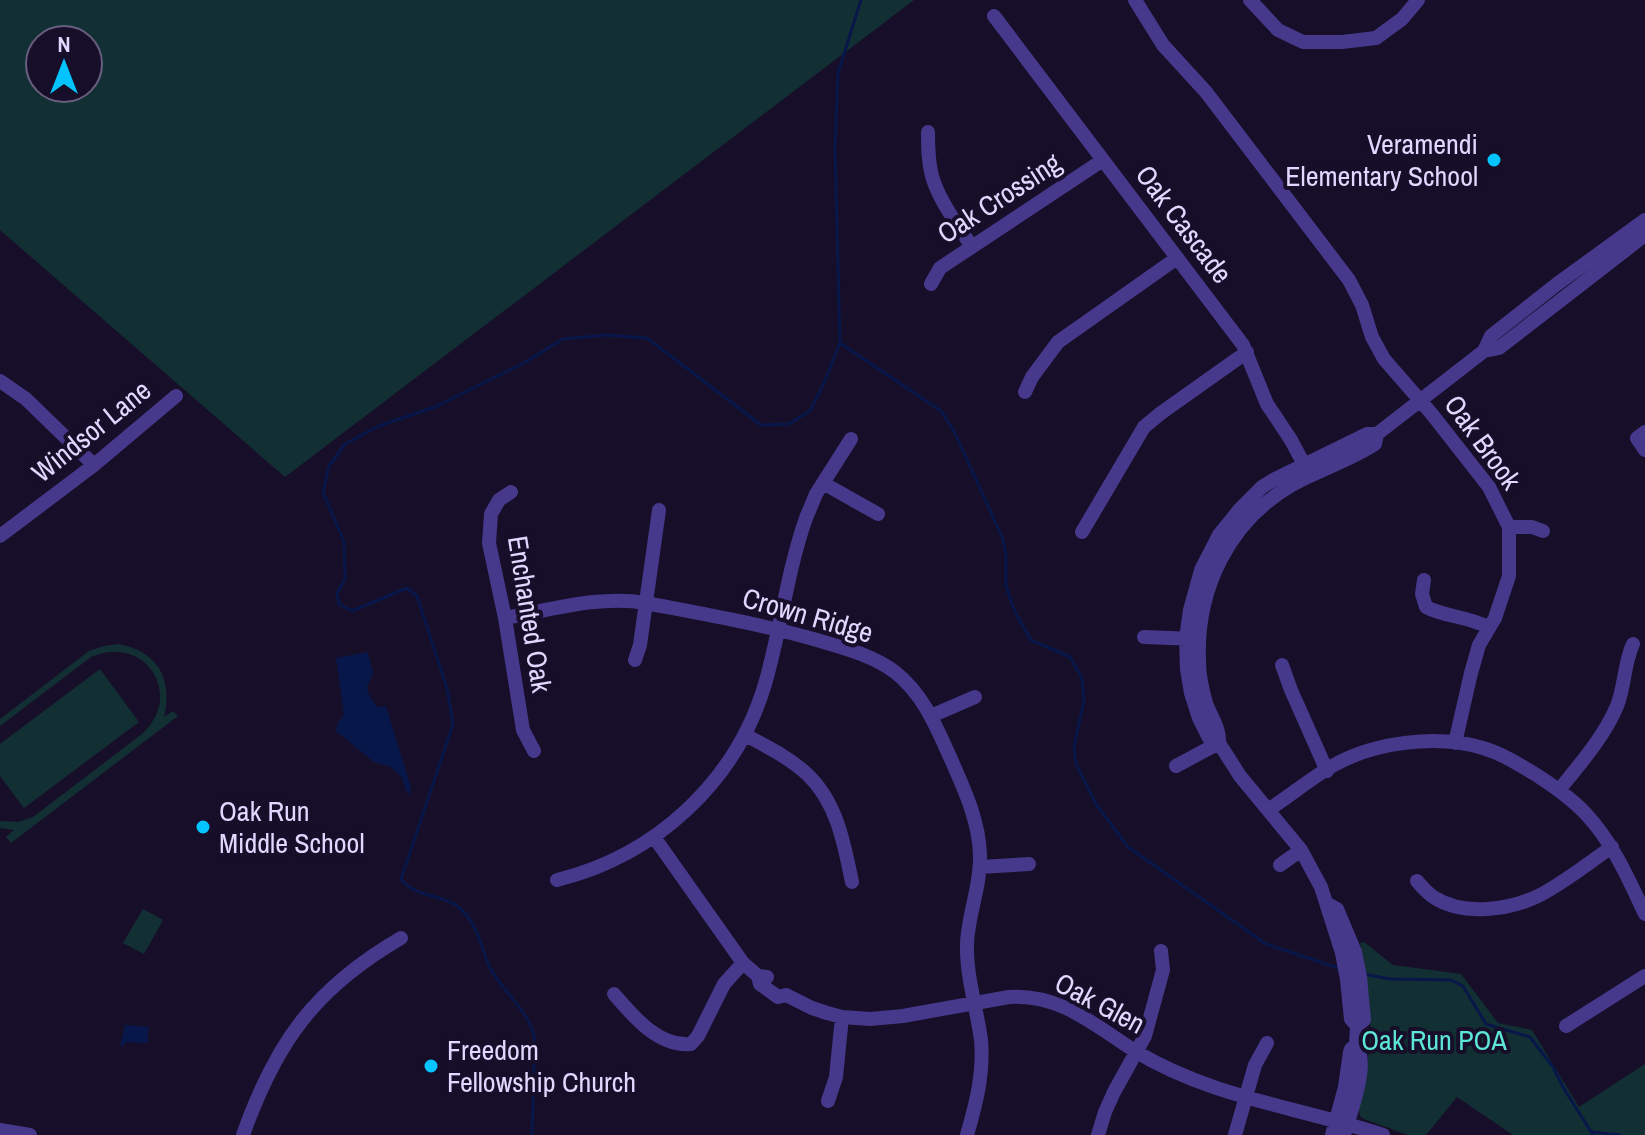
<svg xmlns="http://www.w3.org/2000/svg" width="1645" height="1135" font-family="'Archivo Narrow',sans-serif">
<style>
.green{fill:#123034;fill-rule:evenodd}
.water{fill:#081749}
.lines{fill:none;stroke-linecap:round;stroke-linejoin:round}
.stream{stroke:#081749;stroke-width:3}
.minor{stroke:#46388b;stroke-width:14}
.poi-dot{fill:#03c4ff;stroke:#170f29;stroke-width:3}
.labels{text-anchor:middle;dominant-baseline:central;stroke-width:8;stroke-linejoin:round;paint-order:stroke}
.poi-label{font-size:28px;fill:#e1d7ff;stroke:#170f29;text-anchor:start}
.street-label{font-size:28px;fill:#e1d7ff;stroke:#170f29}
.park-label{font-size:28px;fill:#5ce6d6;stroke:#170f29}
</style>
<rect width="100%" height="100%" fill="#170f29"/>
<!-- green -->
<path class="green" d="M0,0H914L285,477L0,230ZM40,40H88V88H40Z
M118,644C158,651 173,679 164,717L173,711L178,716L11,843L6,837L14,830L0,828V821L18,822L33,817L142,734C185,695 145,633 91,657L0,726V719L89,651L104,646Z
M100,669L139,722L24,808L0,776V744Z
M143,909L163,920L144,954L123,943Z
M1364,942L1393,965L1461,974L1498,1023L1532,1030L1579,1107L1645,1064V1135H1513L1457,1097L1426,1135H1408L1364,1119L1360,1116L1359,1110C1363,1086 1369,1061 1370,1036C1372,1005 1365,974 1360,943Z"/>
<!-- water -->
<path class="water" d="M368,652L373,673L367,687L369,695L377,707L386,706L411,788L410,794L407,793L402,778L398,773L389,766L375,763L336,731L338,723L344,715L336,658Z
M125,1025L149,1027L147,1043L125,1042L124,1046H120Z"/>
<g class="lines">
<!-- stream -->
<path class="stream" d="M840,343L941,411L954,431L1003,539L1006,556V586L1015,612L1031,640L1070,657L1082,678L1084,700L1074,747L1076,764L1096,804L1128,847L1266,944L1341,969
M1364,974L1390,979L1451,980L1463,986L1486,1024L1530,1037L1553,1067L1563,1087L1593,1135
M1592,1132L1620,1135
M532,1135L535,1040C530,1010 502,992 489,966C480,944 477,921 457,906C439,893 417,899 401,879L453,724L447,688L417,596L407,588L352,611L339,604L337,593L345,579L344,542L323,492L329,466L345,444L379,426L435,407L522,364L563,339L606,335L647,338L761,425L789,424L810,411L824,383L840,343L835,148L838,73L861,0"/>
<!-- minor -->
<path class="minor" d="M1135,0L1163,45L1206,92L1349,280L1362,305L1372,337L1384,359L1431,413L1489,487L1509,527V576L1495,618L1479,645L1471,673L1455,743
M1250,0L1278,30L1303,42H1342L1376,38L1402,19L1418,0
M994,16L1243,345L1267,404L1291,440L1308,472
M928,132C928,147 928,161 932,176C939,201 958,225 972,247
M931,284L940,268L1103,160
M1484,351L1491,336L1557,284L1645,220
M0,381L26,399L94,465
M1025,392L1032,377L1058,342L1177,258
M1645,432L1637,438L1645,450
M823,483L878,514
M511,492L499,500L491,514L489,543L505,618L523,730L534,751
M1509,527H1532L1543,531
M1082,532L1144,427L1161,413L1247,352
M0,536L94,465L176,396
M1424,580L1422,594L1426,607C1445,617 1467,616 1488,627
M505,618C551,610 599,595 646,603C703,614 761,624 817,640C844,648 872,655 895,672C923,694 936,726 950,757C964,789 979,820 980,855C981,886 968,914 967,944C966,976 977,1009 981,1040C984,1073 976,1104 967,1135
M1144,637L1195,639
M635,660L640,645L659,510
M1282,665L1291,690L1327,771
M931,716L975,697
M745,735C766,746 790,758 808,775C837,803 844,843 852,882
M1219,743C1220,728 1211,717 1206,703C1202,689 1199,675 1199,661C1196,589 1229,521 1292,485C1319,470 1349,461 1375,444L1377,434L1484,351L1499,348L1645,235
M1176,766L1219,743
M1559,790C1580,764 1604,737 1617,706C1625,686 1624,663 1633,644
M1268,810C1290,796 1311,778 1334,765C1375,742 1438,734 1483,748C1503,754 1520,765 1538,776C1555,787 1572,799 1586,814C1613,843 1628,878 1645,914
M654,837L743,963L758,976L767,977
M1280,865L1301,850
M980,867L1029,864
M557,880C655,856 736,782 765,684C781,629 787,572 806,518L816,494L851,439
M1417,881C1422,887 1428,894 1435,898C1464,916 1509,910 1538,896C1564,883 1588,863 1612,847
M1328,904L1337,909L1355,952L1360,977L1364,1020L1357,1026L1356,1045C1370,1064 1350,1113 1344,1135
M758,976L760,984L778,997L786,995L812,1008L827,1013L842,1017L870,1019L903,1016L1009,997C1061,994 1094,1025 1135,1051C1210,1097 1301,1108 1383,1135
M614,994C633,1016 658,1047 691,1044L698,1036L724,984L743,963
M1357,1026L1351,1019L1347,980L1342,953L1321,887L1301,850L1240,776L1219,743L1209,738L1199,718L1191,693L1187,669L1186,639L1190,610L1201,570L1219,535L1240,509L1262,487L1275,479L1367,434H1377
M1566,1026L1645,976
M828,1101L836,1077L842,1017
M0,1130L30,1135
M243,1135C276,1042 315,988 401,938
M1098,1135L1105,1112L1114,1092L1145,1036L1163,970L1161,951
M1235,1135L1255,1065L1267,1043
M1332,1135L1345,1087L1350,1052L1351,1049L1356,1045"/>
</g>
<!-- markers -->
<g class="poi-dot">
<circle cx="1494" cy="160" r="8"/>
<circle cx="203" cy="827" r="8"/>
<circle cx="431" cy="1066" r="8"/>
</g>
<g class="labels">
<!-- poi labels -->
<g class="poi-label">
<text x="1478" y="144" text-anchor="end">Veramendi<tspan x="1478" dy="32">Elementary School</tspan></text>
<text x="219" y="811">Oak Run<tspan x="219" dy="32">Middle School</tspan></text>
<text x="447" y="1050">Freedom<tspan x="447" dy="32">Fellowship Church</tspan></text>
</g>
<!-- street labels -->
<g class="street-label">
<text transform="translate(999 198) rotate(-33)">Oak Crossing</text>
<text transform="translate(1184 224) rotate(53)">Oak Cascade</text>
<text transform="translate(91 431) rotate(-39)">Windsor Lane</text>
<text transform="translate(1483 442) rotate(54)">Oak Brook</text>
<text transform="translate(530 614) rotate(81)">Enchanted Oak</text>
<text transform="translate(808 615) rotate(16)">Crown Ridge</text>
<text transform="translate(1100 1003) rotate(28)">Oak Glen</text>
</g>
<!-- park labels -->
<g class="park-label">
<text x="1434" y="1040">Oak Run POA</text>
</g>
</g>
<!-- north arrow -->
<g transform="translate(64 64)"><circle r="38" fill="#170f29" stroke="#685f7f" stroke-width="2"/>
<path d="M0-6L14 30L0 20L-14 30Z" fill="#03c4ff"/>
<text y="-12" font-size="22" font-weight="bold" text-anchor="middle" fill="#e1d7ff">N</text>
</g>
</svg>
